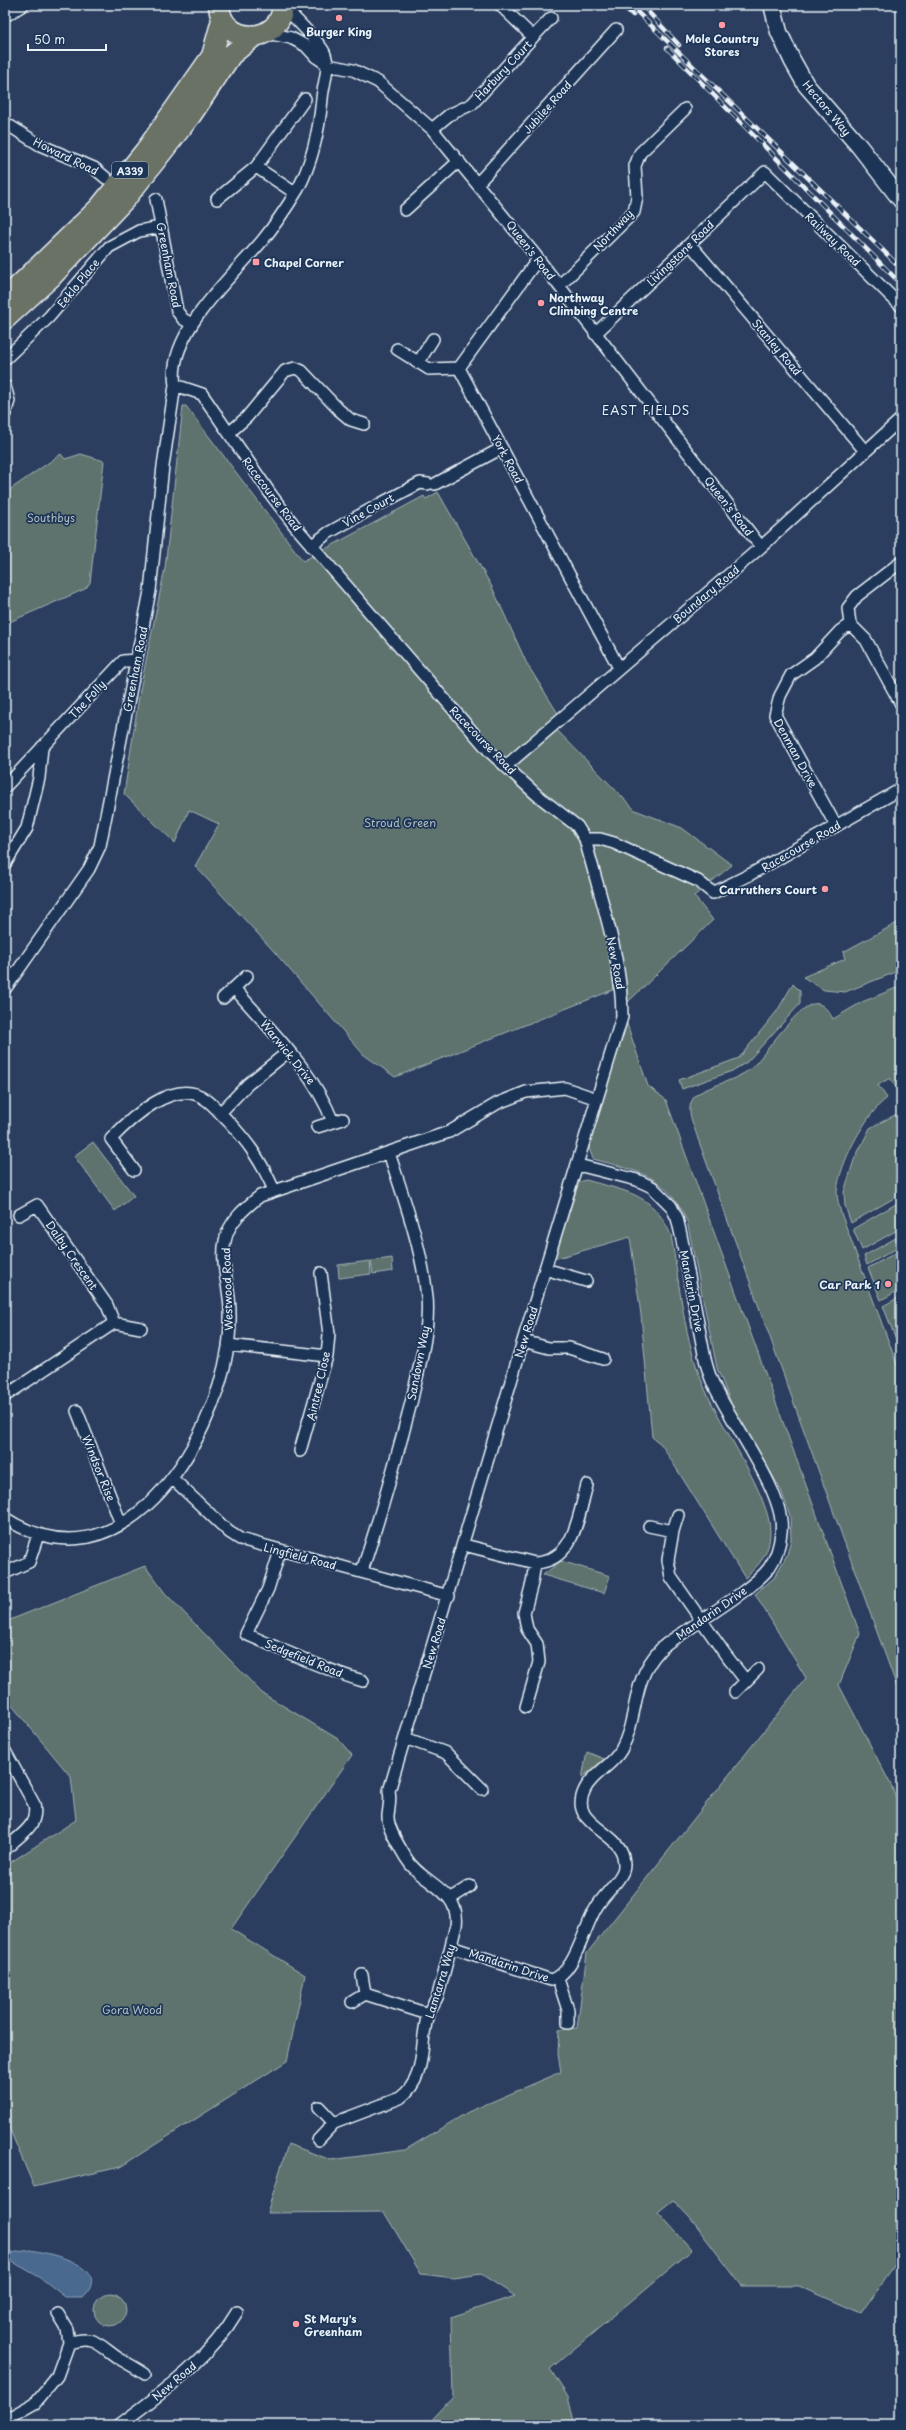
<svg xmlns="http://www.w3.org/2000/svg" width="906" height="2430" font-family="'Playpen Sans',sans-serif">
<style>
.green{fill:#5e736e;stroke:#a3b2b3}
.water{fill:#49698f;stroke:#899fb9}
.lines{fill:none;stroke-linecap:round;stroke-linejoin:round}
.street-casing{stroke:#e8f1f8;stroke-width:14}
.secondary-casing{stroke:#e8f1f8;stroke-width:19}
.highway-casing{stroke:#e8f1f8;stroke-width:23}
.street{stroke:#1d3557;stroke-width:11}
.secondary{stroke:#1d3557;stroke-width:16}
.highway{stroke:#6b7165;stroke-width:20}
.rail-casing{stroke:#e8f1f8;stroke-width:4.5}
.rail{stroke:#1d3557;stroke-width:3;stroke-dasharray:9;stroke-linecap:butt}
.poi-dot{fill:#ff9aa2;stroke:#1d3557;stroke-width:1.5}
.labels{text-anchor:middle;dominant-baseline:central;stroke-width:3.5;stroke-linejoin:round;paint-order:stroke}
.shield{fill:#1d3557;stroke:#abb9c8;stroke-width:1}
.shield-label{font-size:10px;font-weight:bold;fill:#e8f1f8}
.poi-label{font-size:11px;font-weight:bold;fill:#e8f1f8;stroke:#1d3557;text-anchor:start}
.street-label{font-size:11px;fill:#e8f1f8;stroke:#1d3557}
.park-label{font-size:11px;fill:#b1bfc1;stroke:#1d3557}
.neighbourhood-label{font-size:12px;letter-spacing:1px;fill:#e8f1f8;stroke:#1d3557}
</style>
<rect width="100%" height="100%" fill="#2c3e5f"/>
<filter id="ink" filterUnits="userSpaceOnUse"><feTurbulence type="fractalNoise" baseFrequency=".025" numOctaves="2"/><feDisplacementMap in="SourceGraphic" scale="8" xChannelSelector="R" yChannelSelector="G"/><feConvolveMatrix kernelMatrix="1 2 1 2 8 2 1 2 1" color-interpolation-filters="sRGB"/></filter>
<g filter="url(#ink)">
<!-- green -->
<path class="green" d="M183,406H186L303,561L424,496L426,499L438,492L492,587L527,664L559,715L550,723L635,810L682,828L732,865L694,896L713,920L628,1002L615,989L395,1077L363,1054L270,947L195,866L219,824L189,810L175,843L124,794L140,690L165,568Z
M61,454L65,459L81,454L104,461L90,583L85,589L5,624V493Z
M901,921V970L845,992L824,990L803,977L845,959L843,952Z
M793,984L800,991V1004L747,1062L732,1071L682,1089L679,1080L739,1058L777,1011Z
M901,986V1089L898,1090L890,1078L878,1085L887,1098C865,1115 839,1164 837,1192C837,1199 839,1206 841,1213L901,1375V1698L698,1139C693,1122 683,1107 697,1094C714,1084 735,1081 750,1069C764,1058 800,998 819,1004C825,1006 830,1013 833,1019L862,1002Z
M625,1018L648,1086L666,1100L860,1634L839,1685L891,1785L901,1810V2256L861,2313L799,2286H742L690,2218L673,2200L658,2212L692,2250L550,2369L568,2397L575,2425H427L453,2397L451,2317L515,2296L481,2274L454,2278L421,2274L384,2212L267,2213L288,2144L331,2160L405,2150L468,2112L561,2072L558,2054L559,2030L577,2028L587,1953L806,1678L755,1594L774,1578L787,1555L791,1539L790,1516L781,1490L733,1408L717,1368L687,1221C668,1175 637,1171 593,1159L589,1148Z
M897,1114L901,1121V1194L851,1223L845,1206L844,1192L854,1160L870,1128Z
M93,1142L134,1196L115,1211L74,1156Z
M586,1180C627,1192 652,1192 671,1235C680,1286 684,1341 705,1389C720,1425 771,1497 770,1532C770,1553 760,1564 745,1578L661,1444L652,1437L641,1315L630,1237L554,1259L579,1182Z
M901,1201V1228L862,1250L853,1229Z
M901,1235V1246L867,1265L864,1256Z
M901,1250V1289L881,1300L868,1268Z
M392,1258L393,1271L373,1274L371,1261Z
M370,1261L371,1274L339,1278L338,1265Z
M901,1296V1346L899,1347L883,1306Z
M561,1561L610,1576L604,1593L543,1575Z
M145,1566L165,1593L262,1693L338,1739L352,1755L231,1929L305,1975L287,2061L120,2167L34,2187L5,2118V1866L76,1820L71,1777L5,1697V1622Z
M587,1752L604,1759L582,1778Z
M94 2310a16 16 0 1 1 32 0a16 16 0 1 1-32 0Z"/>
<!-- water -->
<path class="water" d="M30,2250C49,2253 115,2266 83,2297H65L41,2278L11,2261V2253Z"/>
<g class="lines">
<defs>
<path id="street" d="M5,16L23,5
M267,33L291,38L306,46L316,57L328,65L353,70L378,82L432,129L536,256L761,547
M533,37L551,18
M5,123L40,145L94,168L106,178
M432,129L449,115L472,104L533,37L500,5
M256,167L295,193
M478,183L616,30
M156,199L177,311L183,319L192,324
M217,199L256,167L305,99
M405,210L459,161
M690,244L865,451
M559,286L634,212L637,197L635,166L640,153L685,109
M595,334L765,172L901,306
M397,349L429,369L459,368
M5,359L49,317L109,247L139,231L161,227
M418,363L433,339
M459,368L619,668
M459,368L538,259
M175,385L202,394L272,496L295,526L490,752L537,795L577,826L585,839C600,898 622,956 622,1017L523,1341L389,1791C391,1800 389,1807 388,1815C387,1829 400,1847 406,1858C421,1884 461,1889 456,1926
M5,386L9,401L5,414
M229,433L247,417L285,371L295,368L302,371L339,410L351,420L364,424
M435,484L502,448
M311,546L328,533L380,504L420,483L428,484
M850,624L866,640L901,704
M507,765L761,547L901,419
M5,787L123,661L136,660
M836,826L775,715L780,696L791,675L815,658L840,631L850,624L848,608L857,596L901,562
M585,839H600L614,843L698,881L713,893L751,874L901,789
M5,864L27,828L39,778L42,747
M234,988C270,1030 313,1070 333,1122
M5,989L89,869L100,846L150,591L163,466L175,385C166,334 232,277 262,241C275,225 287,207 298,189C313,161 319,130 322,99C323,83 331,67 324,52C317,39 294,18 283,6
M223,998L247,976
M220,1113L248,1084L289,1051
M317,1127L343,1119
M134,1170L111,1139C131,1118 175,1077 205,1099C213,1104 220,1113 227,1120C249,1143 261,1161 274,1190
M545,1269L586,1281
M114,1323L141,1328
M523,1341L549,1348H569L603,1359
M228,1345L327,1356
M5,1396L114,1323L107,1305L37,1205L19,1215
M77,1411L121,1524
M300,1451L327,1356L329,1334L321,1273
M172,1478L229,1532L240,1539L449,1596
M5,1518C121,1594 213,1446 228,1347C230,1331 231,1313 229,1298C227,1279 221,1260 225,1241C229,1221 245,1208 260,1196L449,1132L498,1103L526,1092L565,1088L597,1099
M649,1526L673,1531L678,1515
M673,1531L668,1560L671,1577L725,1654L746,1681
M464,1545L535,1563C575,1561 578,1516 587,1485
M280,1551L268,1589L246,1634C285,1651 323,1669 363,1681
M362,1571C381,1514 397,1457 412,1399C419,1367 430,1330 427,1297C422,1248 404,1199 389,1153
M5,1573L29,1562L38,1535
M735,1692L758,1669
M526,1707L539,1662L537,1644L527,1629L524,1613L532,1583L535,1563
M405,1738L446,1753L482,1789
M5,1751L34,1804C39,1828 19,1834 5,1850
M451,1898L470,1886
M451,1947L551,1980C575,1974 584,1927 596,1908C603,1895 618,1884 623,1871C625,1866 624,1861 623,1856C617,1830 567,1824 585,1789C593,1773 612,1766 621,1750C639,1717 630,1683 659,1651C665,1643 675,1638 683,1633C705,1617 754,1588 769,1568C776,1558 780,1544 781,1532C787,1494 728,1419 712,1381C709,1374 707,1367 705,1359L681,1235L677,1218L671,1206L652,1187L637,1180L578,1165
M362,1975L365,1994L428,2014
M558,1979L568,2010V2023
M352,2002L365,1994
M319,2107L334,2123
M318,2140L334,2123L400,2098C428,2077 419,2044 428,2014C431,2007 436,2001 438,1995C444,1973 450,1951 455,1929
M69,2343C94,2334 100,2346 118,2358C127,2363 136,2368 145,2374
M5,2420L35,2403L57,2376L69,2343L67,2329L58,2314
M119,2425C163,2392 209,2360 237,2312"/>
<path id="secondary" d="M772,5L779,32L792,60L806,85L859,146L901,200"/>
<path id="highway" d="M219,5C221,46 281,46 283,5
M5,299L99,208L146,150L212,56L222,20
M5,319L50,278L126,198L191,115L231,55L253,37"/>
</defs>
<!-- street casing -->
<use href="#street" class="street-casing"/>
<!-- secondary casing -->
<use href="#secondary" class="secondary-casing"/>
<!-- highway casing -->
<use href="#highway" class="highway-casing"/>
<!-- street -->
<use href="#street" class="street"/>
<!-- secondary -->
<use href="#secondary" class="secondary"/>
<!-- highway -->
<use href="#highway" class="highway"/>
<defs>
<path id="rail" d="M622,5L633,15
M630,5L901,268
M642,5L679,45
M667,48L901,284"/>
</defs>
<!-- rail casing -->
<use href="#rail" class="rail-casing"/>
<!-- rail -->
<use href="#rail" class="rail"/>
</g>
</g>
<!-- markers -->
<g class="poi-dot">
<circle cx="339" cy="18" r="4"/>
<circle cx="722" cy="25" r="4"/>
<rect x="252" y="258" width="8" height="8" rx="2"/>
<circle cx="541" cy="303" r="4"/>
<circle cx="825" cy="889" r="4"/>
<circle cx="888" cy="1284" r="4"/>
<circle cx="296" cy="2324" r="4"/>
</g>
<g class="labels">
<!-- shield labels -->
<rect class="shield" x="112" y="162" width="36" height="16" rx="3"/>
<g class="shield-label">
<text x="130" y="170">A339</text>
</g>
<!-- poi labels -->
<g class="poi-label">
<text x="339" y="31" text-anchor="middle">Burger King</text>
<text x="722" y="38" text-anchor="middle">Mole Country<tspan x="722" dy="13">Stores</tspan></text>
<text x="264" y="262">Chapel Corner</text>
<text x="549" y="297">Northway<tspan x="549" dy="13">Climbing Centre</tspan></text>
<text x="817" y="889" text-anchor="end">Carruthers Court</text>
<text x="880" y="1284" text-anchor="end">Car Park 1</text>
<text x="304" y="2318">St Mary's<tspan x="304" dy="13">Greenham</tspan></text>
</g>
<!-- street labels -->
<g class="street-label">
<text transform="translate(503 70) rotate(-47)">Harbury Court</text>
<text transform="translate(547 107) rotate(-48)">Jubilee Road</text>
<text transform="translate(827 108) rotate(50)">Hectors Way</text>
<text transform="translate(66 156) rotate(26)">Howard Road</text>
<text transform="translate(613 230) rotate(-47)">Northway</text>
<text transform="translate(833 239) rotate(44)">Railway Road</text>
<text transform="translate(531 250) rotate(52)">Queen's Road</text>
<text transform="translate(680 253) rotate(-44)">Livingstone Road</text>
<text transform="translate(169 265) rotate(79)">Greenham Road</text>
<text transform="translate(78 283) rotate(-51)">Eeklo Place</text>
<text transform="translate(777 347) rotate(50)">Stanley Road</text>
<text transform="translate(508 459) rotate(62)">York Road</text>
<text transform="translate(272 494) rotate(53)">Racecourse Road</text>
<text transform="translate(729 506) rotate(52)">Queen's Road</text>
<text transform="translate(368 510) rotate(-29)">Vine Court</text>
<text transform="translate(706 594) rotate(-40)">Boundary Road</text>
<text transform="translate(135 669) rotate(-79)">Greenham Road</text>
<text transform="translate(87 699) rotate(-47)">The Folly</text>
<text transform="translate(483 740) rotate(46)">Racecourse Road</text>
<text transform="translate(796 753) rotate(61)">Denman Drive</text>
<text transform="translate(801 846) rotate(-30)">Racecourse Road</text>
<text transform="translate(616 963) rotate(79)">New Road</text>
<text transform="translate(288 1052) rotate(51)">Warwick Drive</text>
<text transform="translate(72 1255) rotate(55)">Dalby Crescent</text>
<text transform="translate(227 1289) rotate(-92)">Westwood Road</text>
<text transform="translate(692 1291) rotate(79)">Mandarin Drive</text>
<text transform="translate(526 1332) rotate(-73)">New Road</text>
<text transform="translate(418 1363) rotate(-79)">Sandown Way</text>
<text transform="translate(318 1386) rotate(-77)">Aintree Close</text>
<text transform="translate(99 1468) rotate(68)">Windsor Rise</text>
<text transform="translate(300 1556) rotate(15)">Lingfield Road</text>
<text transform="translate(711 1613) rotate(-35)">Mandarin Drive</text>
<text transform="translate(434 1643) rotate(-73)">New Road</text>
<text transform="translate(304 1658) rotate(22)">Sedgefield Road</text>
<text transform="translate(509 1965) rotate(18)">Mandarin Drive</text>
<text transform="translate(440 1981) rotate(-73)">Lamtarra Way</text>
<text transform="translate(174 2381) rotate(-40)">New Road</text>
</g>
<!-- park labels -->
<g class="park-label">
<text x="51" y="517">Southbys</text>
<text x="400" y="822">Stroud Green</text>
<text x="132" y="2009">Gora Wood</text>
</g>
<!-- neighbourhood labels -->
<g class="neighbourhood-label">
<text x="646" y="410">EAST FIELDS</text>
</g>
</g>
<!-- margin -->
<rect width="906" height="2430" fill="none" stroke="#1d3557" stroke-width="20"/>
<rect x="10" y="10" width="886" height="2410" fill="none" stroke="#e8f1f8" stroke-width="1.5" filter="url(#ink)"/>
<!-- scale -->
<path d="M28 44v6h78v-6" fill="none" stroke="#e8f1f8" stroke-width="2"/>
<text x="34" y="44" font-size="12" fill="#e8f1f8" stroke="#1d3557" stroke-width="3" paint-order="stroke">50 m</text>
</svg>
